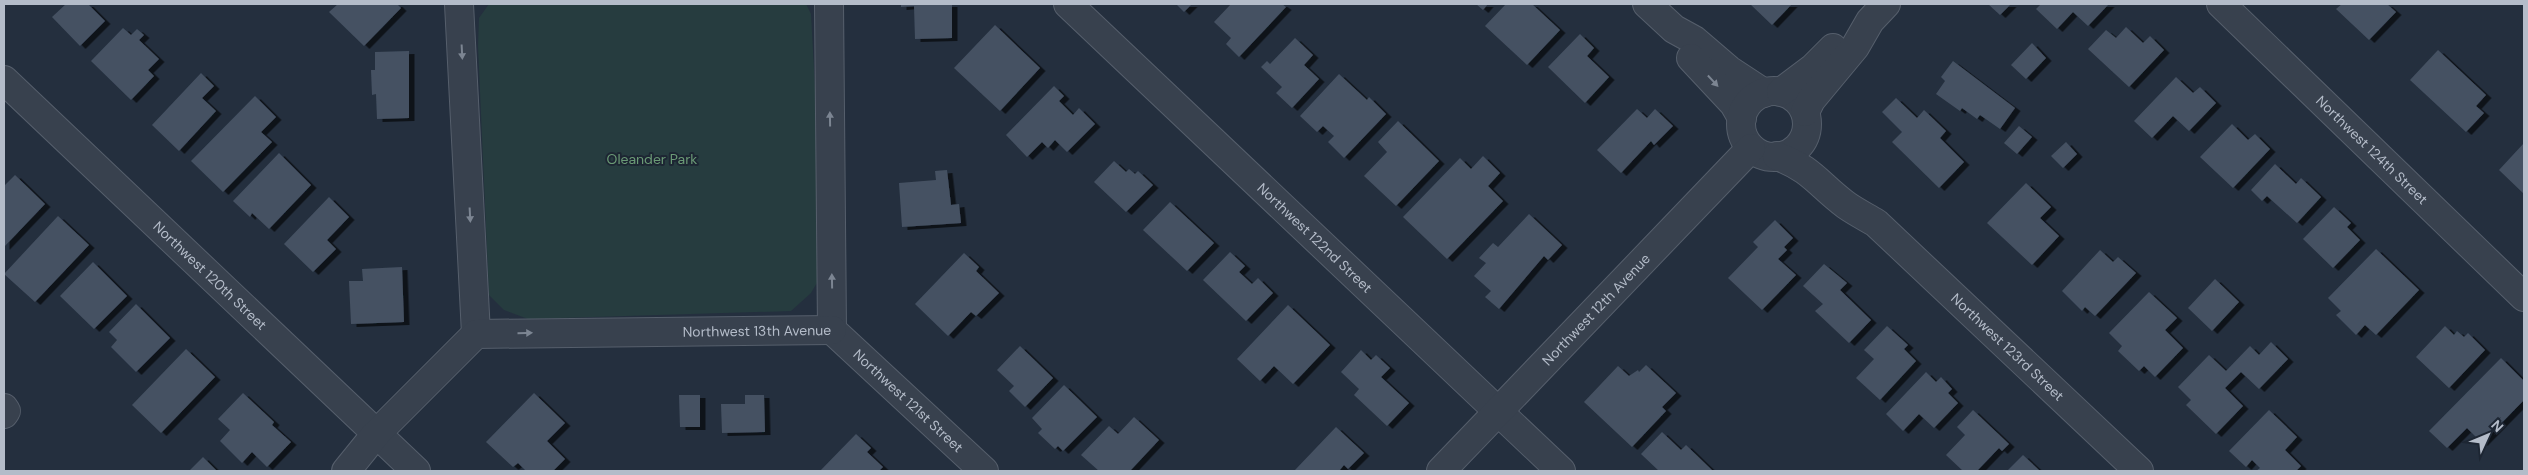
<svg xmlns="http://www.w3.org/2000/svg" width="2528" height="475" font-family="'DM Sans',sans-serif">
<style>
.green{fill:#263c3f}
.building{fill:#455162;filter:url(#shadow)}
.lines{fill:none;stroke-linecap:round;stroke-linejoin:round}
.minor-casing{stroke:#565f6c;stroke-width:30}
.minor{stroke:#38414e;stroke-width:28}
.oneway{fill:#7c8592}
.labels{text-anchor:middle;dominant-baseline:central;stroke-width:4;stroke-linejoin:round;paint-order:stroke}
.street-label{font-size:14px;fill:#b4bcc9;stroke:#1d2633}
.park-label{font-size:14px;fill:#6b9a76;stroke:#1d2633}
</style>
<defs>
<filter id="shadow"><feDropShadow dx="5.5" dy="3" stdDeviation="0" flood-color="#0009"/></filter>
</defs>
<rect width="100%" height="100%" fill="#242f3e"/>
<!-- green -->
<path class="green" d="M489,4H806L811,14L825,269L811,293L791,311L528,319L504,310L489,295L478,46L479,18Z"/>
<!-- building -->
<path class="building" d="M66,4H88L105,21L80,46L52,17Z
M338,4H397L401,8L364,46L329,12Z
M901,4H952V38L915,39L914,6L901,7Z
M1176,4H1192L1184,12Z
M1231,4H1282L1286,7L1239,57L1226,44L1231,38L1214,22Z
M1476,4H1488L1483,10Z
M1506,4H1532L1560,30L1527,65L1485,26Z
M1750,4H1792L1772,25Z
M1988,4H2011L2000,15Z
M2041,4H2109L2088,26L2073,12L2057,29L2036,9Z
M2342,4H2387L2396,12L2369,40L2336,9Z
M995,25L1040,68L1000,111L954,68Z
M2126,27L2143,43L2150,36L2164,50L2129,87L2088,49L2106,30L2116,38Z
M123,28L131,35L137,29L144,35L139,40L159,59L148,70L154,76L131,100L91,61Z
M1580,34L1594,48L1587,56L1609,77L1585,103L1548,67Z
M1295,38L1313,55L1304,65L1319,79L1292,108L1276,93L1282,87L1261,67L1267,61L1270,64Z
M2032,43L2046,58L2026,79L2011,65Z
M2438,50L2486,95L2476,106L2484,113L2466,132L2410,80Z
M409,51V118L377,119L376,94L372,95L371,70H375V52Z
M1953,61L2015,108L2000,129L1980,115L1977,119L1962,108L1960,111L1936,94L1945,81L1941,77Z
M201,73L214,86L202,98L216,111L179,151L152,125Z
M1339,74L1367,100L1369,97L1386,114L1344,158L1328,142L1334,136L1323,126L1317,132L1300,116Z
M2176,77L2193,93L2200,87L2216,103L2189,131L2173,116L2152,138L2134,121Z
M1054,86L1064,96L1059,101L1073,115L1079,108L1095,124L1067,152L1055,140L1048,148L1042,142L1027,157L1006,135Z
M255,96L276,117L261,132L272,142L223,192L191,161Z
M1896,98L1917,118L1924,110L1946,131L1940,138L1964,162L1939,188L1892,142L1902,132L1882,112Z
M1637,109L1647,118L1655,109L1673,126L1654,145L1651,141L1621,173L1597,150Z
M1398,121L1439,161L1396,206L1364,176L1387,152L1378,142Z
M2232,124L2248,140L2255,134L2270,149L2233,188L2200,157Z
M2019,126L2032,137L2017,154L2004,143Z
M2066,142L2077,154L2063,168L2051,156Z
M2524,143V194L2499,170Z
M279,153L311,185L269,229L252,213L250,217L233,201Z
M1483,156L1500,173L1488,186L1503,201L1447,259L1403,217L1460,158L1471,169Z
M1114,161L1126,172L1129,169L1135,174L1138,171L1153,185L1126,212L1094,182Z
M2275,164L2296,184L2301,178L2321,197L2297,223L2267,196L2262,201L2251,190Z
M947,170L951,205L959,204L961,223L902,227L899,183L936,180L935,171Z
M15,175L45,204L4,247V186Z
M2026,183L2051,207L2040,218L2059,236L2032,265L1987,223Z
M329,197L349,217L327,240L336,249L313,272L284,244Z
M1170,202L1214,243L1187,271L1143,230Z
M2334,207L2351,223L2347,227L2360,240L2333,268L2303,239Z
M1529,214L1562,245L1548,260L1544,256L1499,309L1485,297L1491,291L1474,276L1486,263L1479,258L1493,243L1498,247Z
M58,216L89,245L35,302L4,274Z
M1775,220L1793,238L1784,247L1787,250L1778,259L1796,275L1762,310L1728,278L1758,247L1753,242Z
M2376,249L2419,290L2376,335L2365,325L2356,335L2336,315L2341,311L2328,298Z
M2100,250L2113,262L2118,257L2136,273L2095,316L2085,307L2082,311L2062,291Z
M1230,252L1245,266L1239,272L1252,284L1258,278L1273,293L1246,321L1203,280Z
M964,253L979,267L976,271L999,293L976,316L971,312L948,336L915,304Z
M93,262L127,296L94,329L60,296Z
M1824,264L1847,283L1840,290L1871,320L1849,343L1815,311L1823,304L1803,286Z
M402,267L404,322L351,324L349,281H363L362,269Z
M2215,279L2239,302L2212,331L2188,308Z
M2149,292L2177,318L2165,330L2183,348L2155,377L2144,366L2139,371L2118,351L2122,346L2109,333Z
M136,304L170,338L136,372L111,347L117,340L109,332Z
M1288,305L1330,345L1293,384L1274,366L1260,381L1237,359Z
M1887,326L1908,345L1904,349L1916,361L1880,400L1856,378L1874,359L1864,350Z
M2445,326L2454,335L2457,331L2464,337L2468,333L2485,350L2449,388L2416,357Z
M2271,342L2288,359L2259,389L2241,372L2225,388L2243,406L2216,434L2186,405L2191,400L2178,387L2209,355L2226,371L2250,346L2259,355Z
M1020,346L1053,378L1025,407L1009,391L1014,386L997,370Z
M186,349L215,377L161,433L132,405Z
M1361,350L1371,360L1376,355L1390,368L1381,377L1409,403L1387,426L1354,395L1359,389L1341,372Z
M2501,358L2524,381V400L2482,443L2467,428L2447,448L2429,431Z
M1646,365L1676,393L1662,407L1666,411L1632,447L1584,402L1618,366L1629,376L1638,370L1639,372Z
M1926,372L1936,382L1941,377L1952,389L1948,393L1958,403L1934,428L1919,414L1903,431L1886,414Z
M1064,385L1097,417L1063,451L1058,446L1055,449L1038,433L1042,429L1032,418Z
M243,393L274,422L272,425L291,442L267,467L252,452L242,463L220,441L230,430L218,419Z
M534,393L565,423L547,441L565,459L553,471H526L518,463L513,467L486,442Z
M679,395H700V427H680Z
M745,395H764L765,432L722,433L721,404H745Z
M1973,410L2009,444L2002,451L1999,448L1977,471H1963L1946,455L1965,435L1957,427Z
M2269,410L2297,437L2285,450L2301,466L2296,471H2256L2260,468L2252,460L2246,467L2229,451Z
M1134,417L1159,440L1130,471H1099L1081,455L1109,426L1118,434Z
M1336,427L1364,453L1348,469L1344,465L1339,471H1296L1295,470Z
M1662,432L1681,450L1686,445L1713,471H1659L1641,454Z
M856,434L871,448L867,452L883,467L879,471H820Z
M2023,455L2039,470L2007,471Z
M203,457L217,471H189Z"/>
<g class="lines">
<defs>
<g id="minor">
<path d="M459,4L476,334"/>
<path d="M829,4L832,330"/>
<path id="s1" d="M1068,4L1561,471"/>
<path d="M1647,4L1674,29L1694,40L1729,70L1764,93"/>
<path id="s2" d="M2221,4L2524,297"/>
<path d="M1691,58L1734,104L1742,118"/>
<path id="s3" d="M4,80L416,471"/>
<circle cx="1774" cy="124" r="33"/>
<path d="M1781,92L1813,68L1833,48"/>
<path d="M1805,112L1811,100L1855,47L1870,21L1886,4"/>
<path id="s4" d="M1777,156C1812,169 1819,185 1846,205C1856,212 1866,217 1876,223L2139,471"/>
<path id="s5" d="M832,330L984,471"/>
<path d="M4,408L6,411L4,414"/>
<path id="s6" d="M346,471L376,434L476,334L832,330"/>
<path id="s7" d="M1441,471L1751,148"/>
</g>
</defs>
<!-- minor casing -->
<use href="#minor" class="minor-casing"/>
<!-- minor -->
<use href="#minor" class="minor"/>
</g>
<!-- one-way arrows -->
<defs><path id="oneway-solid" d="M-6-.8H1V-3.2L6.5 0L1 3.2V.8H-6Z" transform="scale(1.25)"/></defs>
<g class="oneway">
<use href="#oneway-solid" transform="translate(462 52) rotate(87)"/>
<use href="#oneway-solid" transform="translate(1713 81) rotate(47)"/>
<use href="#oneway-solid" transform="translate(830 119) rotate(-91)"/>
<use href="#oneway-solid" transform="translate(470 215) rotate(87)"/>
<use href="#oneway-solid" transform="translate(832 281) rotate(-91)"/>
<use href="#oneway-solid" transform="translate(525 333) rotate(-1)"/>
</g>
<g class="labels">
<!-- street labels -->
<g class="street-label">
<text stroke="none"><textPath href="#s2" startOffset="210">Northwest 124th Street</textPath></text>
<text stroke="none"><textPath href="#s1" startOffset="340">Northwest 122nd Street</textPath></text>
<text stroke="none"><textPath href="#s3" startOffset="284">Northwest 120th Street</textPath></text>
<text stroke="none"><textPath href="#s7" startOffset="224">Northwest 12th Avenue</textPath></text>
<text stroke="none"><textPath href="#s6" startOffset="470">Northwest 13th Avenue</textPath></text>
<text stroke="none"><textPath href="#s4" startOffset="301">Northwest 123rd Street</textPath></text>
<text stroke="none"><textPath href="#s5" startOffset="104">Northwest 121st Street</textPath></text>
</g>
<!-- park labels -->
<g class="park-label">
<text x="652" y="159">Oleander Park</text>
</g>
</g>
<!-- border -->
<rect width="2528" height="475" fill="none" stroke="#b4bcc9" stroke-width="10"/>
<!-- north arrow -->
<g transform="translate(2488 435) rotate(46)" stroke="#1d2633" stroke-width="4" paint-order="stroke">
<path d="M0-4L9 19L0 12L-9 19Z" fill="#b4bcc9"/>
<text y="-8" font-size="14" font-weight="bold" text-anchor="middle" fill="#b4bcc9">N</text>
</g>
</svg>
